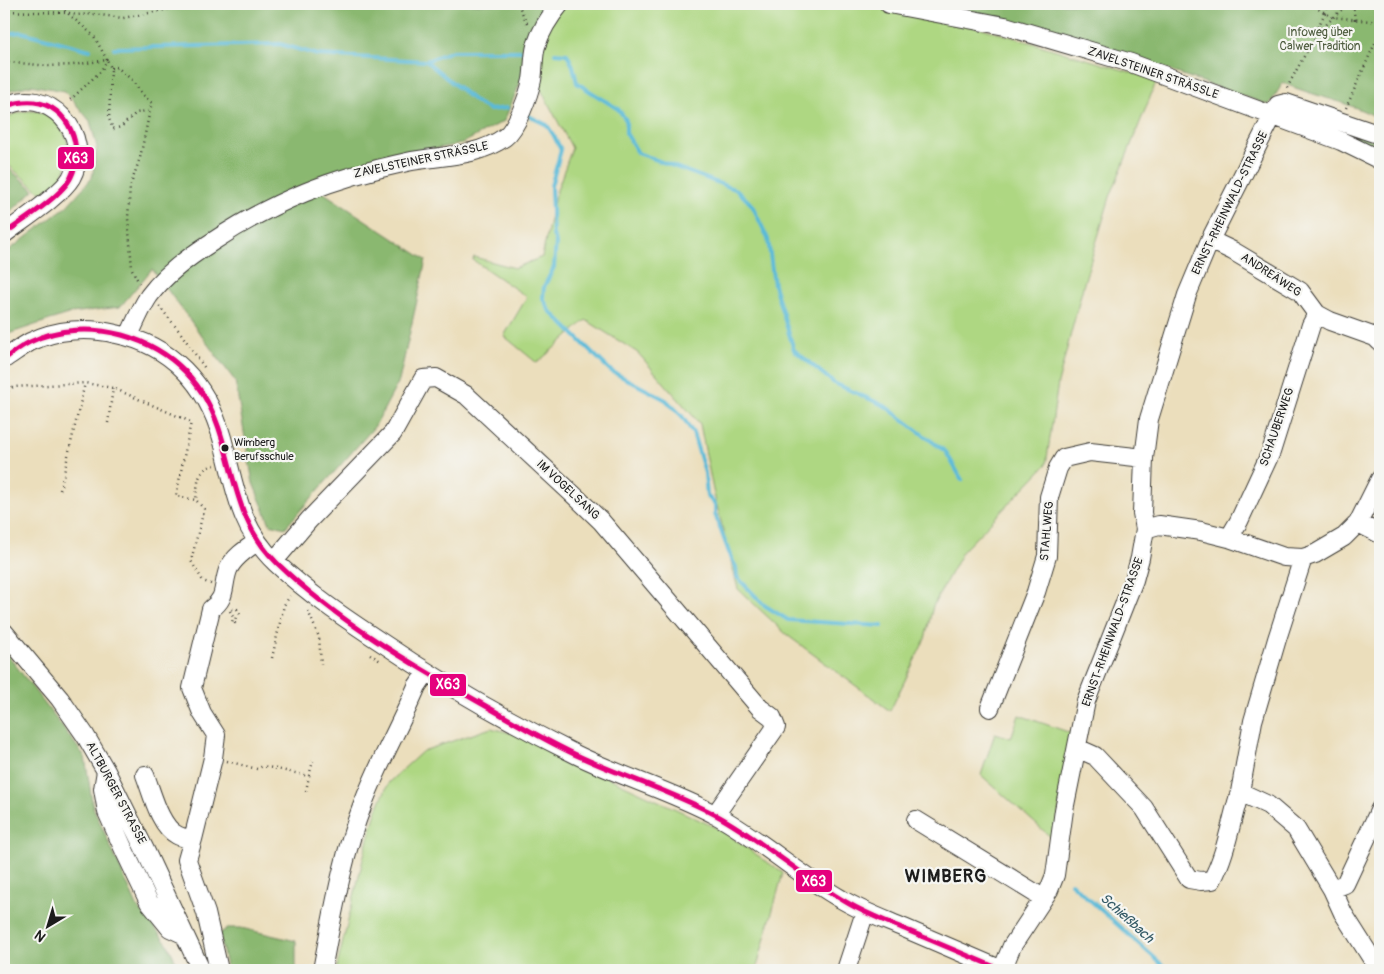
<svg xmlns="http://www.w3.org/2000/svg" width="1384" height="974" font-family="Pangolin,sans-serif">
<style>
.green{fill:#aed782;stroke:#657a4f}
.forest{fill:#8ab870;stroke:#536a46}
.lines{fill:none;stroke-linecap:round;stroke-linejoin:round}
.stream{stroke:#5abad8;stroke-width:4}
.minor-casing{stroke:#3b3934;stroke-width:20}
.path{stroke:#3b3934;stroke-width:2.5;stroke-dasharray:1 4;stroke-linecap:butt}
.minor{stroke:#fff;stroke-width:18}
.bus-1-casing{stroke:#f6f6f2;stroke-width:9}
.bus-1{stroke:#e5007d;stroke-width:5}
.bus-dot{fill:#1c1c1c;stroke:#f6f6f2;stroke-width:2}
.labels{text-anchor:middle;dominant-baseline:central;stroke-width:4.5;stroke-linejoin:round;paint-order:stroke}
.bus-label{font-size:11px;fill:#1c1c1c;stroke:#f6f6f2;text-anchor:start}
.park-label{font-size:12px;fill:#4f5d40;stroke:#f6f6f2}
.street-label{font-size:12px;fill:#1c1c1c;stroke:#f6f6f2}
.water-label{font-size:14px;font-style:italic;fill:#355b67;stroke:#f6f6f2}
.district-label{font-size:18px;font-weight:bold;letter-spacing:1px;fill:#1c1c1c;stroke:#f6f6f2}
.line-badge{stroke:#f6f6f2;stroke-width:2}
.badge-label{font-size:14px;text-anchor:middle;font-weight:bold;fill:#fff}
</style>
<rect width="100%" height="100%" fill="#f6f6f2"/>
<filter id="ink" filterUnits="userSpaceOnUse"><feTurbulence type="fractalNoise" baseFrequency=".02" numOctaves="2"/><feDisplacementMap in="SourceGraphic" scale="10" xChannelSelector="R" yChannelSelector="G"/><feConvolveMatrix kernelMatrix="1 2 1 2 8 2 1 2 1" color-interpolation-filters="sRGB"/></filter>
<filter id="wash" filterUnits="userSpaceOnUse"><feTurbulence type="fractalNoise" baseFrequency=".0096" numOctaves="4" result="noise"/><feDisplacementMap in="SourceGraphic" scale="20" xChannelSelector="R" yChannelSelector="G"/><feGaussianBlur stdDeviation="1.12" result="paint"/><feColorMatrix in="noise" values="0 0 0 0 0 0 0 0 0 0 0 0 0 0 0 0 0 1.4 0 .05"/><feComposite in="paint" operator="in"/></filter>
<g filter="url(#wash)">
<rect width="100%" height="100%" fill="#ebdebc"/>
<!-- green -->
<path class="green" d="M555,4H901L1157,80L1110,197L1084,283L1058,383L1046,465L962,552L933,606L925,639L890,711L787,635L738,589L713,490L700,424L638,353L586,320L537,363L504,336L527,297L473,260L474,257L515,268L542,257L555,196L572,148L539,86L540,25Z
M27,111C32,111 38,111 43,113C67,124 76,153 62,176C57,183 49,189 42,194L7,164L4,169V120L14,114Z
M1019,715L1071,733L1054,840L981,775L995,733L1011,738Z
M491,728L514,734L721,830L783,873L756,970H336L368,839L377,809L389,782L423,751Z"/>
<!-- forest -->
<path class="forest" d="M4,4H555L540,25L524,42L523,76L504,121L461,144L382,158L316,177L324,193L426,260L399,381L375,426L285,528L270,524L253,483L235,381L152,269L120,307L71,313L8,334L4,337V254L67,206L92,178L97,147L90,121L65,91L31,85L4,92Z
M902,4H1380V119C1348,101 1315,97 1283,83L1269,105L1128,56Z
M1284,108L1380,142V153Z
M6,166L34,190L4,218V170Z
M4,650L85,757L93,807L137,906L167,943L180,970H4Z
M228,928H241L296,941V970H227L219,934Z"/>
<g class="lines">
<!-- stream -->
<path class="stream" d="M4,34L21,32L90,50
M114,48L280,44L318,55L426,61L452,51H521
M555,53L567,54L573,66L577,83L618,109L626,120V133L638,153L737,190L752,205L768,239L774,285L794,350L834,383L885,406L946,452L962,480
M426,61L477,103L490,110L507,108
M527,115L547,125L554,136L561,150L551,186L553,235L556,242L554,267L544,287L543,298L549,310L611,371L666,400L682,416L693,433L705,473L707,496L715,504V514L731,558L736,567L737,577L764,605L788,620L882,626
M1071,883L1168,970"/>
</g>
</g>
<g filter="url(#ink)">
<g class="lines">
<defs>
<path id="minor" d="M889,4L1005,26L1131,63L1341,141L1380,160
M4,107C47,83 95,135 71,178C61,195 21,221 4,234
M1210,240L1233,251L1300,291L1317,314L1330,321L1375,337L1380,342
M129,336C135,322 141,308 149,296C165,274 190,256 212,242C275,200 333,178 407,162C439,155 476,158 505,137C517,128 529,94 532,80C534,69 533,57 536,46C541,30 550,16 560,4
M4,359C12,354 21,347 30,342C57,329 88,327 116,334C171,345 207,384 222,438C235,485 238,527 276,563C309,594 343,617 381,642C443,684 510,722 577,755C622,777 671,791 716,815C760,839 797,874 841,899C861,911 883,919 904,928C937,942 969,956 1002,970
M1358,523L1380,479
M1145,529L1159,525L1201,531L1229,538L1284,557L1303,558L1315,554L1344,537L1358,523L1380,534
M1229,538L1239,521L1271,452L1311,325L1317,314
M274,561L309,520L393,433L423,379L436,378L466,395L578,499L601,521L760,708L772,717L776,727L715,815
M4,632L60,699L85,735L106,771L145,850L201,970
M990,708L1036,592L1047,556L1049,497L1058,468L1064,458L1090,452L1144,458
M1077,748L1095,756L1144,808L1189,879L1201,881L1212,880C1226,855 1231,820 1240,792L1268,805L1296,829L1332,889L1343,913L1379,970
M106,771L103,789L107,812L125,852L149,902L170,928L183,934
M145,775C152,793 160,827 177,835C182,838 188,838 193,839L213,758L216,735L202,713L192,688L211,609C227,598 222,587 228,570C233,558 246,549 257,542
M1240,792L1253,721L1277,639L1303,558
M916,820L1043,898
M193,839L187,860L206,913L219,970
M1332,889L1345,884L1380,809
M322,970C333,914 342,857 363,804C378,764 400,726 417,686L426,673
M846,970L865,912
M1002,970L1012,946L1049,890L1055,875L1064,810L1086,701L1134,580L1140,558L1145,529L1142,513L1144,458L1149,419L1187,295L1210,240L1278,105L1286,103L1380,135"/>
</defs>
<!-- minor casing -->
<use href="#minor" class="minor-casing"/>
<!-- path -->
<path class="path" d="M57,4L94,36L107,60L101,71L68,102
M518,4L528,25
M1310,4L1332,17L1380,22
M1353,4L1355,20
M4,11L69,13L76,15L93,14L123,18L195,4
M1314,36L1329,4
M4,64L9,62L49,66L73,65L107,60L111,68L109,119L113,129L121,127L136,113L150,110L140,158L130,187L128,218L132,269L139,283
M111,68L117,67L132,80L143,95L152,103L150,110
M1287,88C1305,54 1317,28 1349,4
M1346,108L1380,32
M159,306L180,332L206,370
M4,394L13,387L85,383L113,388L191,422L176,496L196,500
M108,423L113,388
M60,490L85,383
M211,584L203,581L191,561L204,509L196,500C198,484 196,469 215,465
M232,608L237,609L241,616
M232,609L236,615L235,623L237,624
M230,611L233,617L232,624
M308,611L319,637L321,664
M370,654L382,662
M272,658L284,605L290,596
M227,761L257,769L263,766L309,776L313,761
M306,791L309,776"/>
<!-- minor -->
<use href="#minor" class="minor"/>
<defs>
<path id="bus-1" d="M4,107C14,103 23,101 34,102C69,106 85,148 71,177C62,196 22,221 4,234
M4,359C13,353 21,346 30,342C58,328 93,327 122,335C175,350 207,386 222,438C236,485 240,527 277,563C337,621 411,664 484,705C516,723 549,743 583,758C627,778 673,792 716,815C762,840 801,876 846,902C866,914 888,922 909,931C940,944 971,957 1002,970"/>
</defs>
<!-- bus-1 casing -->
<use href="#bus-1" class="bus-1-casing"/>
<!-- bus-1 -->
<use href="#bus-1" class="bus-1"/>
</g>
</g>
<!-- markers -->
<circle class="bus-dot" cx="225" cy="448" r="4.5"/>
<g class="labels">
<!-- bus labels -->
<g class="bus-label">
<text x="234" y="442">Wimberg<tspan x="234" dy="14">Berufsschule</tspan></text>
</g>
<!-- park labels -->
<g class="park-label">
<text x="1320" y="32">Infoweg über<tspan x="1320" dy="14">Calwer Tradition</tspan></text>
</g>
<!-- street labels -->
<g class="street-label">
<text transform="translate(1153 73) rotate(19)">ZAVELSTEINER STRÄSSLE</text>
<text transform="translate(421 160) rotate(-12)">ZAVELSTEINER STRÄSSLE</text>
<text transform="translate(1230 203) rotate(-64)">ERNST-RHEINWALD-STRASSE</text>
<text transform="translate(1271 275) rotate(33)">ANDREÄWEG</text>
<text transform="translate(1277 427) rotate(-71)">SCHAUBERWEG</text>
<text transform="translate(568 490) rotate(43)">IM VOGELSANG</text>
<text transform="translate(1047 531) rotate(-85)">STAHLWEG</text>
<text transform="translate(1113 632) rotate(-70)">ERNST-RHEINWALD-STRASSE</text>
<text transform="translate(116 793) rotate(62)">ALTBURGER STRASSE</text>
</g>
<!-- water labels -->
<g class="water-label">
<text transform="translate(1127 918) rotate(42)">Schießbach</text>
</g>
<!-- district labels -->
<g class="district-label">
<text x="946" y="876">WIMBERG</text>
</g>
</g>
<g class="line-badge">
<rect x="57" y="146" width="38" height="24" rx="5" fill="#e5007d"/>
<rect x="429" y="673" width="38" height="24" rx="5" fill="#e5007d"/>
<rect x="795" y="869" width="38" height="24" rx="5" fill="#e5007d"/>
</g>
<g class="badge-label">
<text x="76" y="163">X63</text>
<text x="448" y="689">X63</text>
<text x="814" y="886">X63</text>
</g>
<!-- margin -->
<rect width="1384" height="974" fill="none" stroke="#f6f6f2" stroke-width="20"/>
<!-- north arrow -->
<g transform="translate(48 926) rotate(218)" stroke="#f6f6f2" stroke-width="4" paint-order="stroke">
<path d="M0-4L9 19L0 12L-9 19Z" fill="#1c1c1c"/>
<text y="-8" font-size="14" font-weight="bold" text-anchor="middle" fill="#1c1c1c">N</text>
</g>
</svg>
